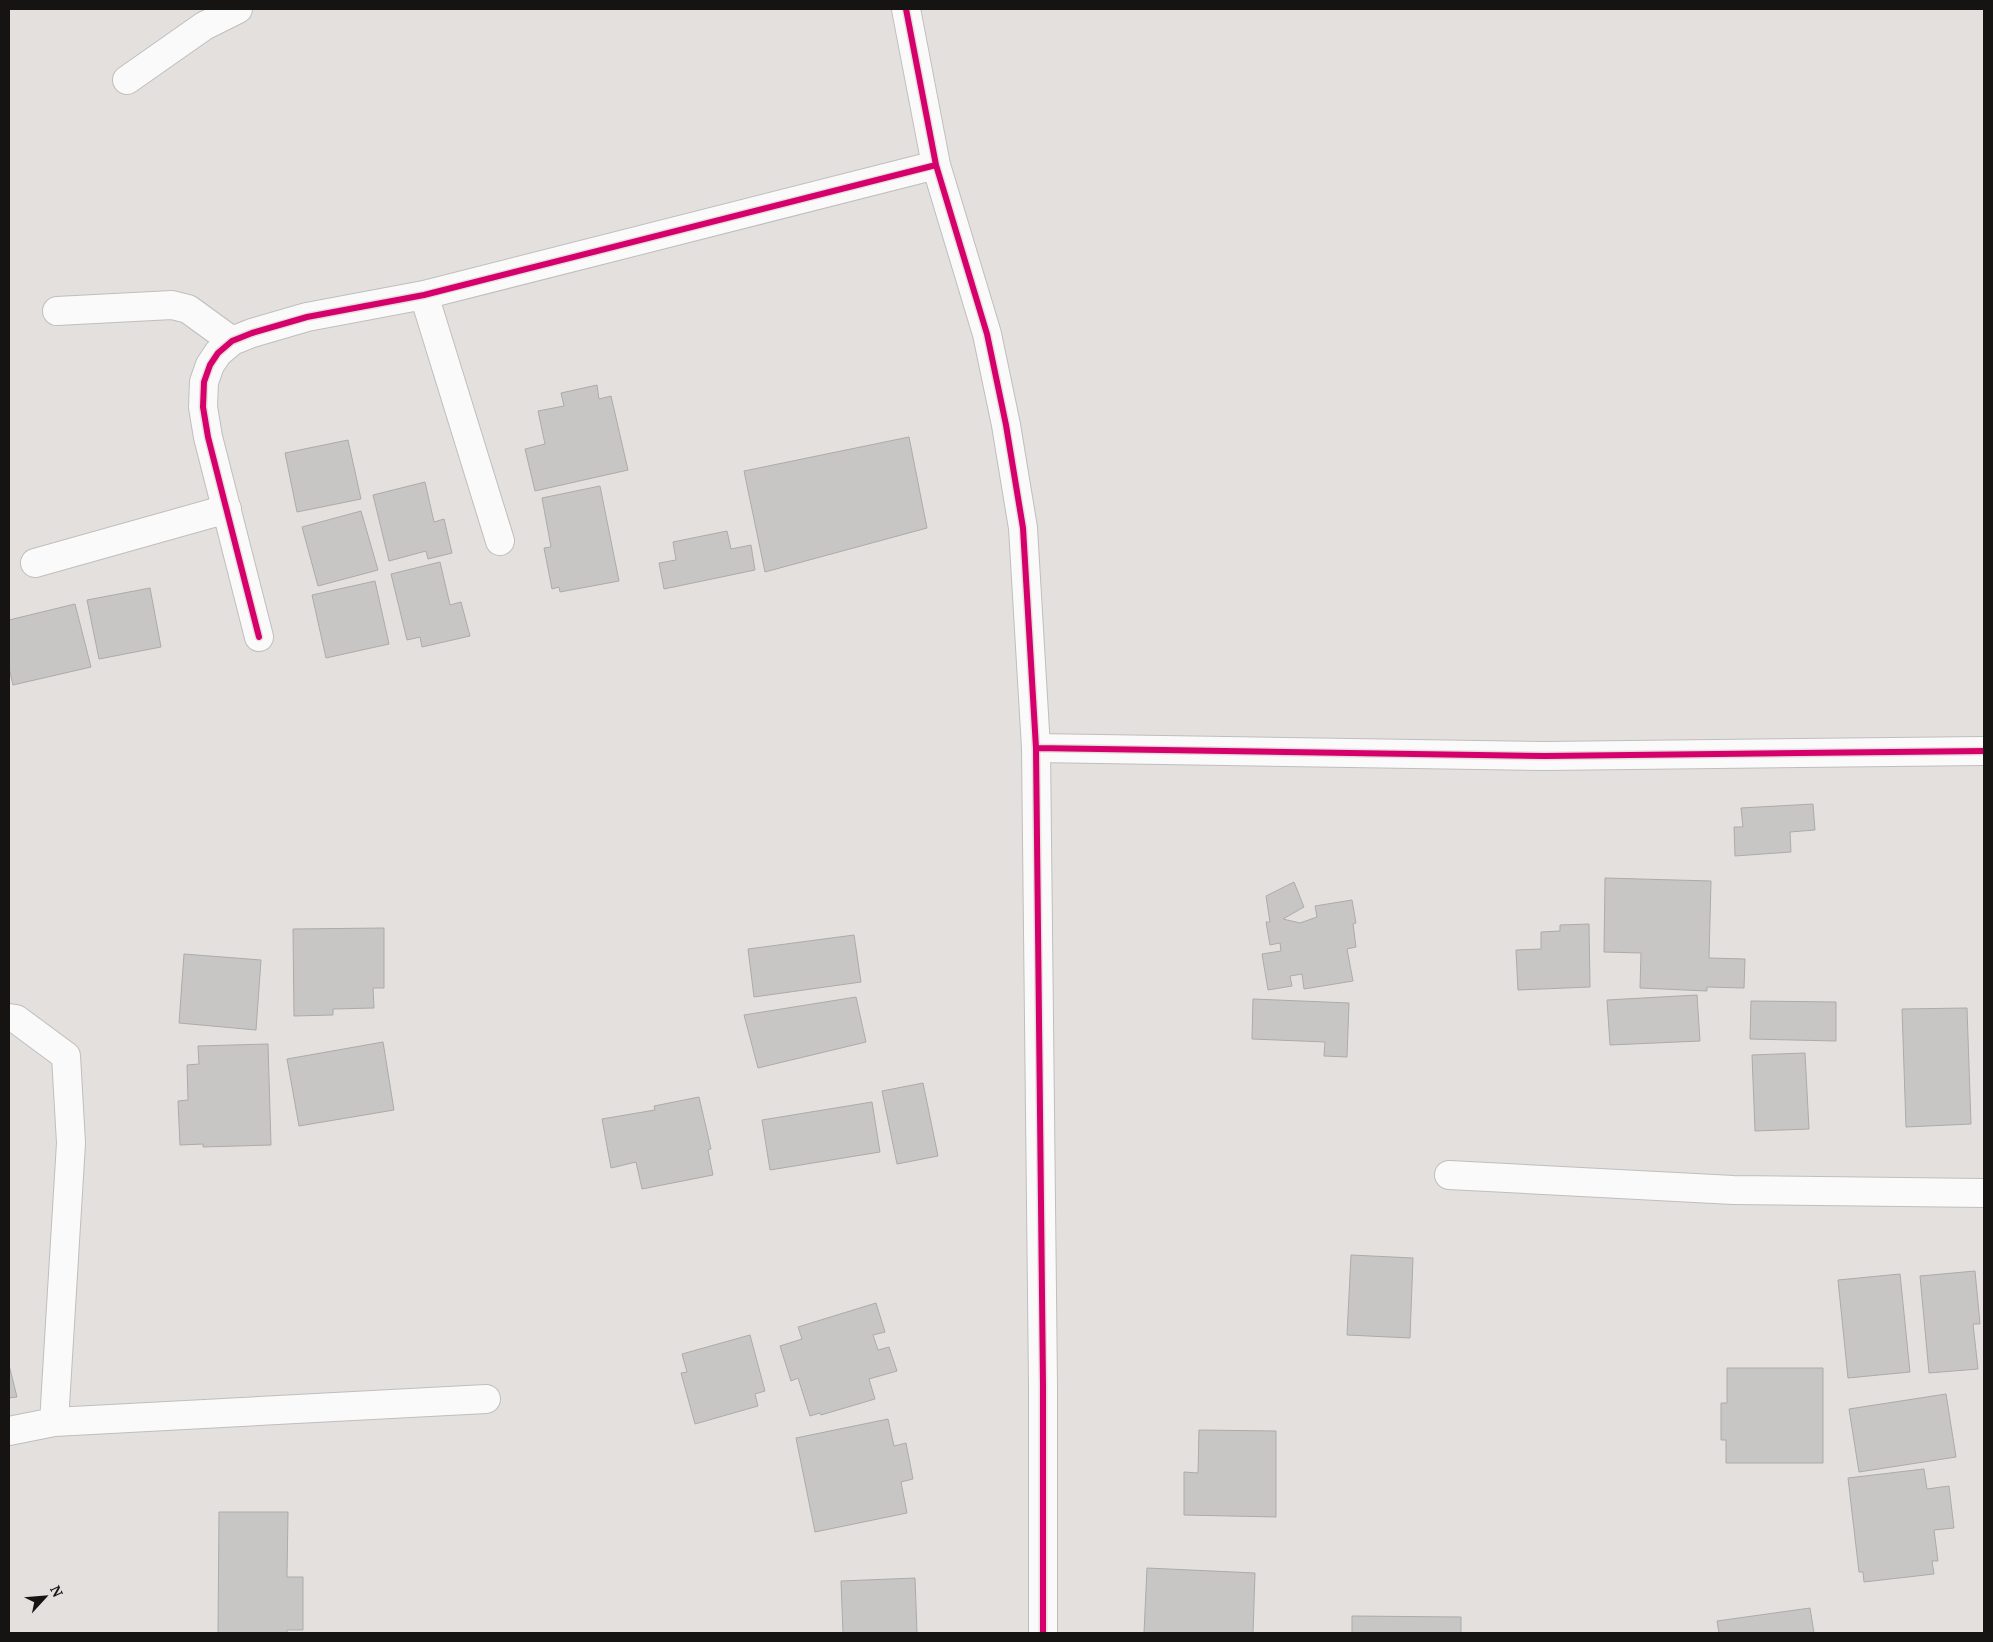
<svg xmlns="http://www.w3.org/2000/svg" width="1993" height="1642" font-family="'PT Serif',serif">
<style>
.building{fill:#c8c6c4;stroke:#adabaa}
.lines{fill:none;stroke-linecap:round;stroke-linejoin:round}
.minor-casing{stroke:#c0bebd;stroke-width:30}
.minor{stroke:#fbfafa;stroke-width:28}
.cycleway-casing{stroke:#e4dfdd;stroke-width:9}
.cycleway{stroke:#d6006c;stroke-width:6}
</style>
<rect width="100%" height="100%" fill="#e3e0de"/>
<!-- building -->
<path class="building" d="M597,385L599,399L611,396L628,470L535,491L525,449L545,444L538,411L564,406L561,393Z
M909,437L927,528L765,572L744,471Z
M348,440L361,499L297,512L285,453Z
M425,482L434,522L444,519L452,553L428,559L426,551L389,561L373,495Z
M600,486L619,581L560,592L559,587L552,589L544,548L551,547L542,498Z
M361,511L378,570L318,586L302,527Z
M727,531L731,549L751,545L755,570L664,589L659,563L676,560L673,542Z
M440,562L450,605L461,602L470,636L422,647L420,637L407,640L391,574Z
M375,581L389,644L326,658L312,595Z
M150,588L161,647L99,659L87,600Z
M75,604L91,667L13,685L9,668V620Z
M1813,804L1815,830L1790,832L1791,852L1735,856L1734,827H1743L1741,808Z
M1605,878L1711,881L1709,958L1745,959L1744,988L1707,987V991L1640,988L1641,953L1604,952Z
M1294,882L1304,907L1283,919L1300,923L1317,917L1315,906L1352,900L1356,923L1353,924L1356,947L1347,949L1353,981L1304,989L1302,974L1290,976L1292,986L1268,990L1262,954L1281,951L1280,943L1270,945L1266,922H1270L1266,896Z
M1589,924L1590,987L1518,990L1516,950L1541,949V932L1560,931V925Z
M384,928V988H373L374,1008L333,1009V1015L294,1016L293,929Z
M854,935L861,982L754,997L748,949Z
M184,954L261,960L256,1030L179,1023Z
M1697,995L1700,1041L1610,1045L1607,1000Z
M856,997L866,1042L758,1068L744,1015Z
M1253,999L1349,1003L1347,1057L1324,1056L1325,1042L1252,1039Z
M1751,1001L1836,1002V1041L1750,1039Z
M1967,1008L1971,1124L1906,1127L1902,1009Z
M383,1042L394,1110L299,1126L287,1059Z
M268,1044L271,1145L203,1147V1144L180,1145L178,1101L188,1100L187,1065L199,1064L198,1046Z
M1805,1053L1809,1129L1755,1131L1752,1055Z
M923,1083L938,1156L897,1164L882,1091Z
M699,1097L711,1149L708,1150L713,1175L642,1189L636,1162L611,1168L602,1119L655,1110L654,1106Z
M872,1102L880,1152L770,1170L762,1120Z
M1351,1255L1413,1258L1410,1338L1347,1335Z
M1975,1271L1980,1324H1973L1978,1369L1929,1373L1920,1276Z
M1900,1274L1910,1372L1848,1378L1838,1280Z
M876,1303L885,1332L873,1335L878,1350L889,1347L897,1371L869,1379L875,1399L821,1415L820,1413L810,1416L798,1378L791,1381L780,1346L802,1339L798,1327Z
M750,1335L765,1391L755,1394L758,1406L695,1424L681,1373L687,1372L682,1354Z
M9,1365L17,1397L9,1398Z
M1727,1368H1823V1463H1726V1440H1721V1403H1727Z
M1946,1394L1956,1457L1859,1472L1849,1409Z
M888,1419L894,1446L906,1443L913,1479L901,1482L907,1513L815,1532L796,1438Z
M1199,1430L1276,1431V1517L1184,1515V1472L1198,1473Z
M1924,1469L1927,1489L1949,1486L1954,1528L1934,1530L1938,1561H1932L1934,1574L1864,1582L1863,1572H1859L1848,1478Z
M219,1512H288L287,1577H303V1630H287V1633H218Z
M1147,1568L1255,1573L1253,1633H1144Z
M915,1578L917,1633H843L841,1581Z
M1810,1608L1814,1633H1719L1717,1621Z
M1352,1616L1461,1617V1633H1352Z"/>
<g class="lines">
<defs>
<path id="minor" d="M906,9L936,165L987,334L1006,425L1023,528L1036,748L1545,756L1984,751
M127,80L204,26L238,9
M424,295L500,541
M57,311L172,305L188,309L232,341
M35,563L227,509
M259,637L208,437L203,407L204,382L210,365L218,353L232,341L252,333L307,317L424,295L936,165
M1036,748L1043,1385V1633
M9,1018L16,1019L66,1056L71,1143L54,1422
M1449,1175L1733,1190L1984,1193
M9,1431L54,1422L486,1399"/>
</defs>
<!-- minor casing -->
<use href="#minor" class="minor-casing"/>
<!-- minor -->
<use href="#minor" class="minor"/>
<defs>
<path id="cycleway" d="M906,9L936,165L987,334L1006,425L1023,528L1036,748L1545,756L1984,751
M259,637L208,437L203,407L204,382L210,365L218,353L232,341L252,333L307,317L424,295L936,165
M1036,748L1043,1385V1633"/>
</defs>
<!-- cycleway casing -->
<use href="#cycleway" class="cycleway-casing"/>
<!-- cycleway -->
<use href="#cycleway" class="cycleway"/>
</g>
<!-- border -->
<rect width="1993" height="1642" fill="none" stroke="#151413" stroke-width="20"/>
<!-- north arrow -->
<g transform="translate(45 1597) rotate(64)" stroke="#e4dfdd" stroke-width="4" paint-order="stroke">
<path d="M0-4L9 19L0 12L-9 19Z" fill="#151413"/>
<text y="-8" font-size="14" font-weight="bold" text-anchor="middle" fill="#151413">N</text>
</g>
</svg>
